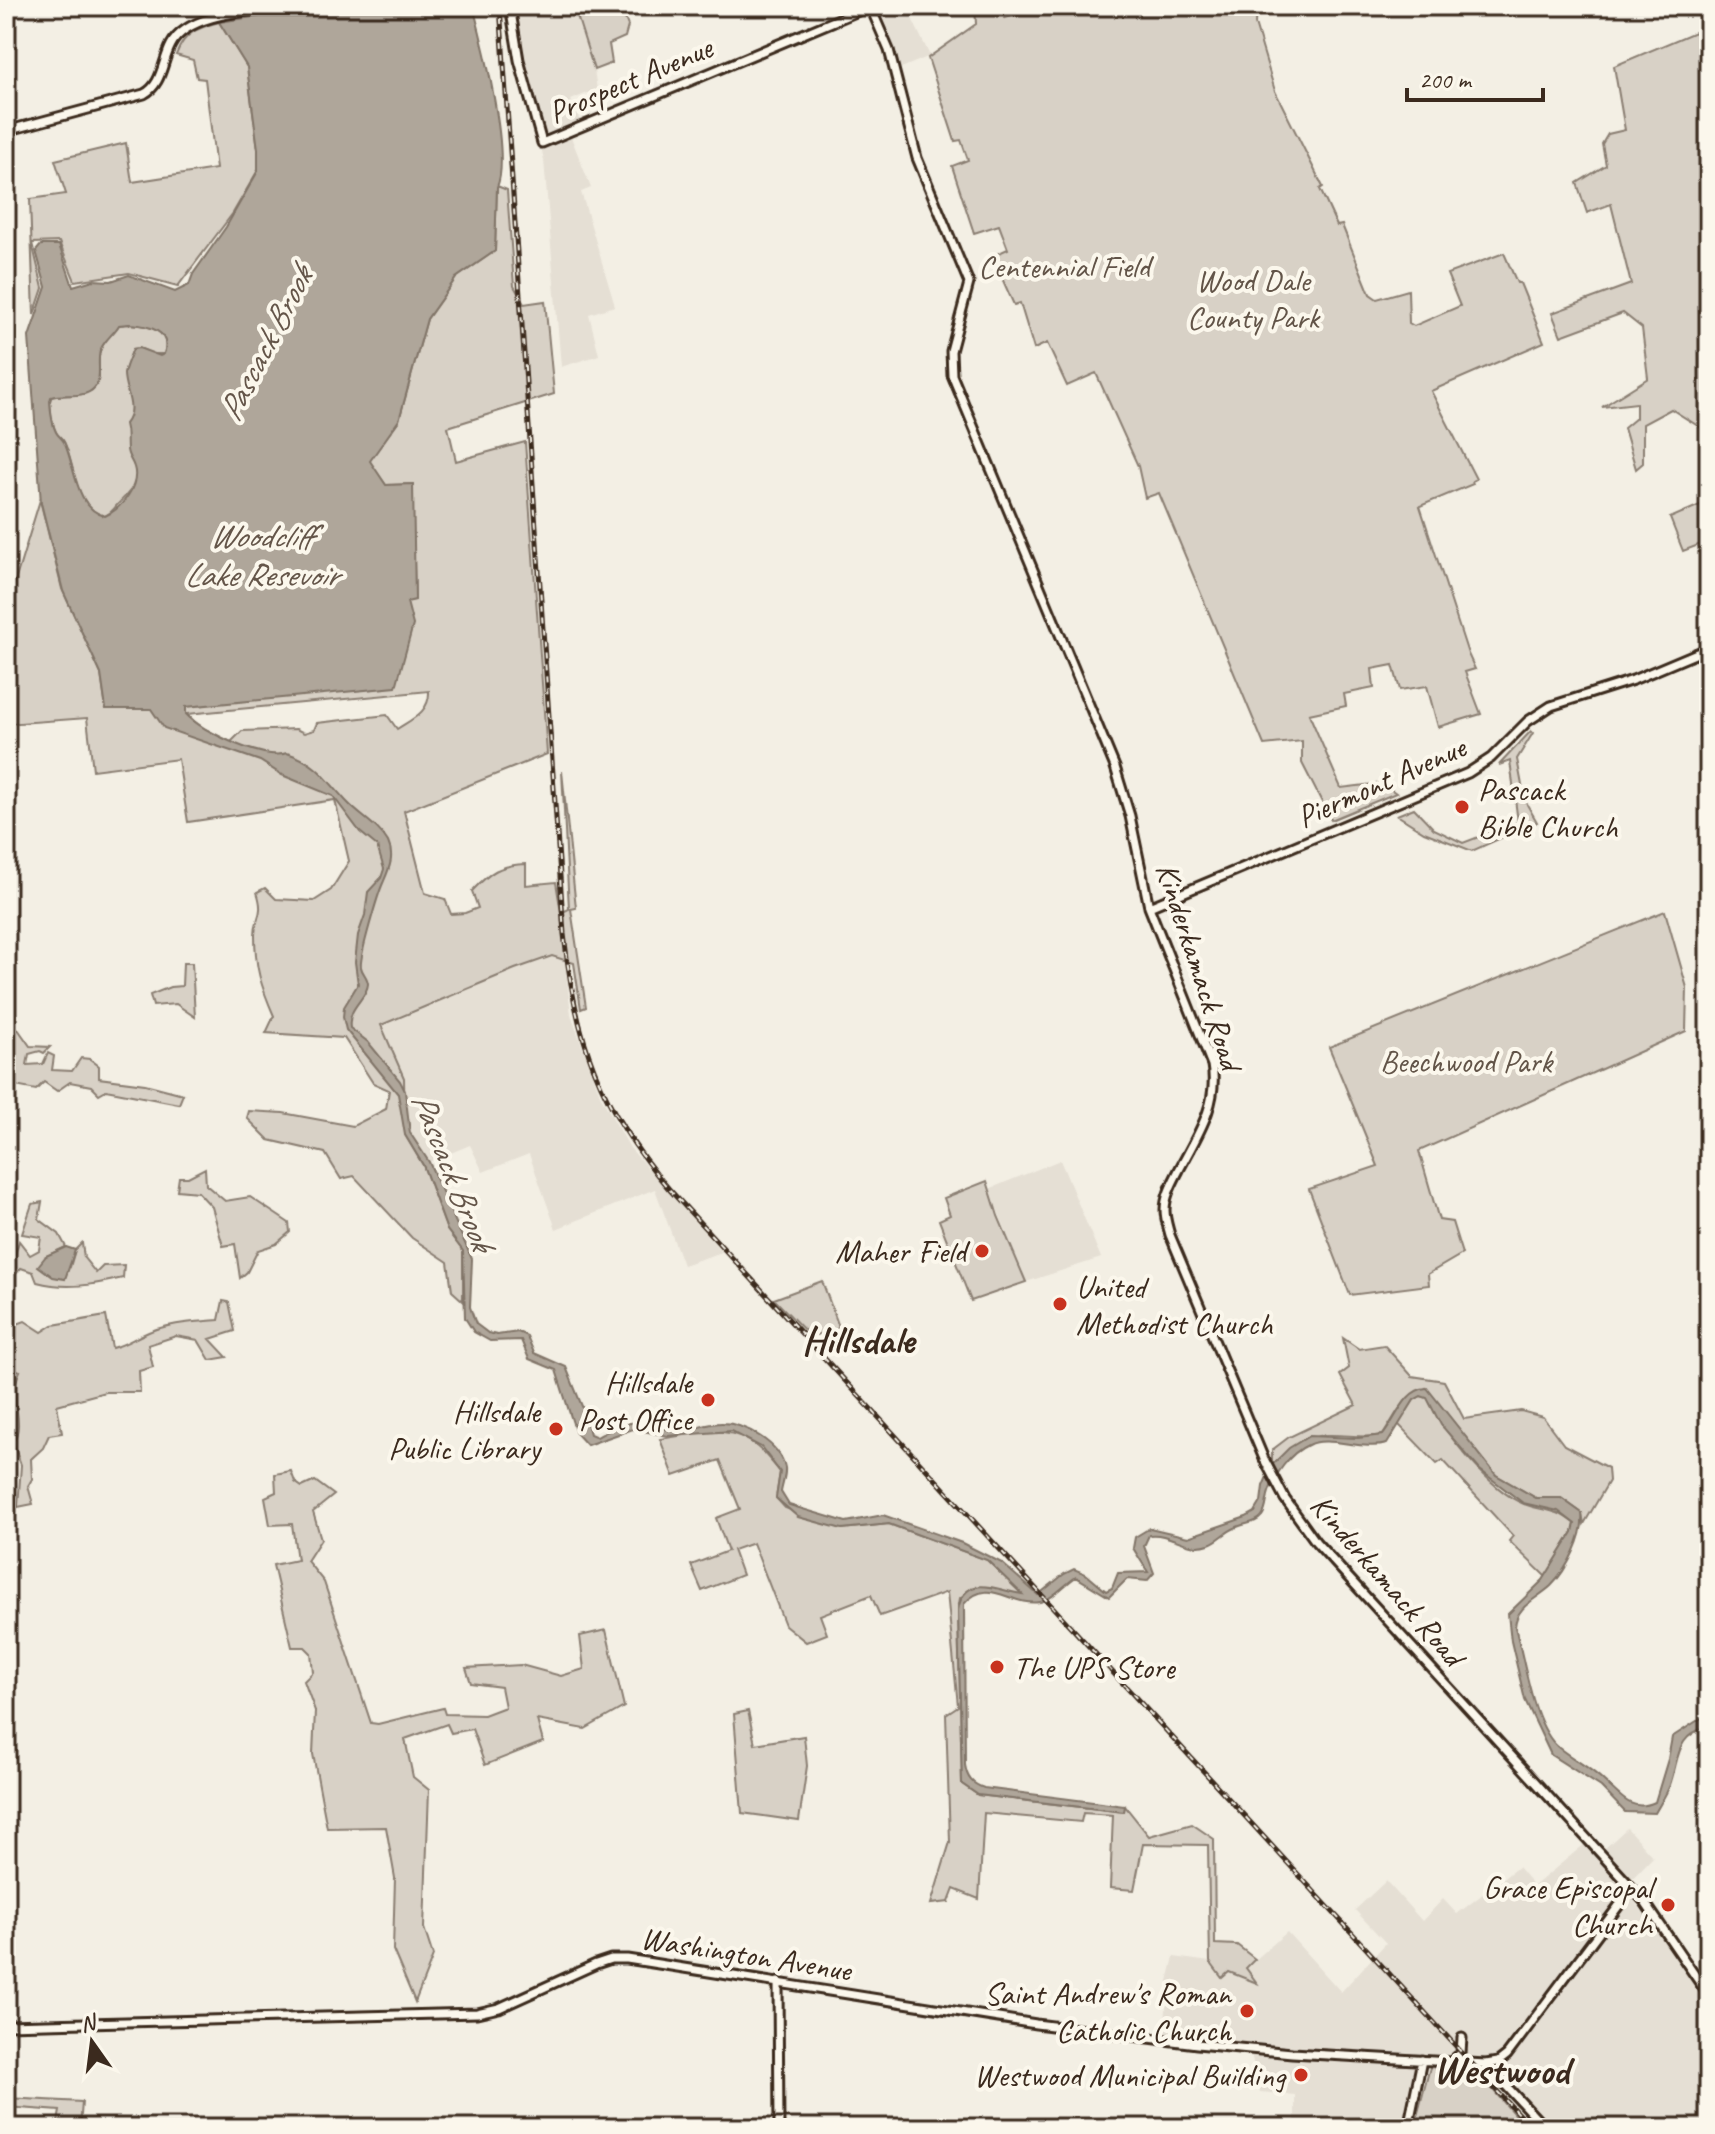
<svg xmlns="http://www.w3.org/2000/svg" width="1715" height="2134" font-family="Caveat,sans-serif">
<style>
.built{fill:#e5dfd4}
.green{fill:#d8d1c6;stroke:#8a7e72;stroke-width:2;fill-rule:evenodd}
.water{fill:#afa69a;stroke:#817468;stroke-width:2;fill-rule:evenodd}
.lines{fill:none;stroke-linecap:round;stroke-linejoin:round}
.major-casing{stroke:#3b2a1e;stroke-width:13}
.major{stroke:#fbf7ec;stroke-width:7}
.rail-casing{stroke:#3b2a1e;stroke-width:5}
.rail{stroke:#fbf7ec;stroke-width:2;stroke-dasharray:6;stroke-linecap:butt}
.poi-dot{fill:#c8321e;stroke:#fbf7ec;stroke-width:3}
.labels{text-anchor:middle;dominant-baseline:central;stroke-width:8;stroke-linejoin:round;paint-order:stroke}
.street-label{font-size:32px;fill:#3b2a1e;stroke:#fbf7ec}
.park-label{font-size:32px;fill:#625448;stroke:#fbf7ec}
.poi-label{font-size:32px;fill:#3b2a1e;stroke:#fbf7ec;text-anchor:end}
.water-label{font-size:34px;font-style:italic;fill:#645549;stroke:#fbf7ec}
.district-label{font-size:40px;font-weight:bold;fill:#3b2a1e;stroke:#fbf7ec}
</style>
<rect width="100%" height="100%" fill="#f3efe4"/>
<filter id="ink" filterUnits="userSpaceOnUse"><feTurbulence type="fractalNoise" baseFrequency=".0125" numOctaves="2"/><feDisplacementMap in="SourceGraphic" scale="16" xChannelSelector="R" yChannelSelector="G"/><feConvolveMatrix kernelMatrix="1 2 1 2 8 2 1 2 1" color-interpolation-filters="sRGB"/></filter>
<g filter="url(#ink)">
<!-- built -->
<path class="built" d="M550,6H574L594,70L597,89L571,100L582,126L569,132L591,188L581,192L615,306L589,314L599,355L561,367L544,160L511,17Z
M870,6H906L930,56L894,71Z
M552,956L565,960L571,1015L601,1097L630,1148L722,1252L683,1265L655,1189L556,1229L529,1154L483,1172L470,1145L429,1162L410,1133L404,1078L381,1025L515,969Z
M1060,1160L1101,1258L1026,1282L989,1189Z
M1627,1828L1653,1857L1623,1888L1709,1991V2128H1551L1496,2068L1417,2065L1403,2128L1344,2119L1342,2128H1295V2095L1260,2092L1249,2045L1164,2037L1168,1981L1174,1957L1210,1962L1222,1978L1229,1972L1255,1983L1246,1968L1287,1932L1341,1992L1386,1943L1355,1910L1386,1881L1422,1921L1443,1899L1457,1914L1518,1867L1534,1886L1592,1838L1603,1850Z"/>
<!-- green -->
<path class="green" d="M574,6H620L628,26L625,37L609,44L612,63L594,70Z
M975,6H999L1005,18L1048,6H1256L1255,24L1275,91L1323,187L1320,189L1337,226L1342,225L1370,294L1377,299L1408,290L1409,323L1414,326L1460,306L1447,274L1504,253L1517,283H1520L1544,342L1431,391L1476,479L1472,481L1473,484L1420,506L1468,654L1475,669L1465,672L1481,714L1438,727L1427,686L1400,690L1393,665L1372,669L1374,688L1344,694L1346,706L1309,714L1341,788L1382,783L1396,793L1331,820L1302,763V741L1264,745L1159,493L1145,498L1138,466L1096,373L1067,386L1047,343L1034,349L1020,303L1014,305L992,256L1008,249L999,225L974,233L952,166L968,160L961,140L955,141L928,58L976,24Z
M219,22L247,67L258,149V170L233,213L178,286L129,273L75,281L59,242L32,243L43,288L34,315L30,199L66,194L55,160L126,143L132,182L216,169L205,79L197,78L193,60L176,55C184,33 197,28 219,22Z
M1709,26V433L1671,409L1643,424V463L1636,469L1624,428L1636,418V403L1602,407L1648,378L1642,328L1623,313L1561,336L1552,313L1631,284L1611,204L1587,213L1577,183L1606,165L1602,144L1608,134L1625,130L1614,66Z
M13,168L15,229L13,241L6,236V170Z
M497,186L507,190L514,286L524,304L545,301L554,394L448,427L456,461L525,442L547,754L404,811L425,893L445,899L451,914L465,913L478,908L472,891C490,872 499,865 526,864V885L556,882L561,913L569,909L562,771L576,908L571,909L586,1007L581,1009L574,963L552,956L515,969L381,1025L404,1078L405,1135L423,1165L447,1230L463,1251V1301L452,1291L448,1262L412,1238L354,1176L341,1179L325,1153L269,1140L247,1118L249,1111L283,1113L353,1126L386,1109L389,1090L373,1083L344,1038L266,1033L274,1016C261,986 255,968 255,935C255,915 265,916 257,892L265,888L276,899L314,901L331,890L349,861L335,800L188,822L178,759L93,770L87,718L6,724V611L40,500L62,589L101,674L106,709L177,708L406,601L415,600L412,484L386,485L369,461L399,420L427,319L456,278L495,251ZM429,691C430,712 412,719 397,729L387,715L317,723L314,730L304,733L296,729L242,731L231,742L199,726L187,714Z
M129,324C148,325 172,330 164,354H153L139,348L133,349L125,370L131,404L129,456C144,478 134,488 119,503C113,509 112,513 105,516C74,509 75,465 64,442C62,438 58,436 56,432C51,422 51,411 50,401L51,397C63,393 79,398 89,392C105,383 96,364 100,351C103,342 113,333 119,325Z
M1709,501V541L1683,551L1670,518Z
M1531,731L1533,733L1517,759L1525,801L1537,822L1472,851L1424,832L1397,815L1414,808L1434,829L1463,843L1518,822L1510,761L1499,765Z
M1665,911L1687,988L1686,1031L1419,1151L1439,1220L1452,1222L1462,1254L1428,1274L1429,1285L1350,1295L1309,1189L1378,1166L1329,1047Z
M183,963H192L195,1017L176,1004L153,1006L150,995L170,987L182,986Z
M18,1029L30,1046L50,1047L44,1053L40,1051L29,1054L27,1065L43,1064L48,1053L54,1056L52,1070L72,1071L81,1058L90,1059L99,1066V1078L145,1084L183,1094L179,1104L106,1090L99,1094L91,1086L70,1082L57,1091L44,1082L36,1090L15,1086L13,1073L6,1070V1032Z
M205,1168L206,1185L225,1201L250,1197L289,1223L290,1232L276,1244L258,1250L247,1272L240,1278L235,1244L223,1246L212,1207L198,1192L177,1190L179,1177H188Z
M987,1181L998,1216L1026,1282L971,1301L939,1220L950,1215L944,1198Z
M42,1202L39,1219L59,1234L66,1247L46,1256L70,1267L75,1250L82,1243L84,1258L96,1273L103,1266L124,1265L123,1278C93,1285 66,1290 37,1282L33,1272L21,1268L13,1277L11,1268L19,1241L30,1255L39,1250L41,1237L22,1234L32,1204Z
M822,1281L839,1327L835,1331L810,1336L774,1299Z
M223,1301L229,1302L235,1331L210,1339L227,1357L210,1360L198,1340L176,1336L148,1345L153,1367L139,1371L140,1392H105L57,1405L62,1433L49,1435L43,1448L31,1459L32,1479L28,1486L33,1504L18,1507L21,1465L13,1442C27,1420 6,1399 20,1371L6,1367V1328L25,1321L42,1332L53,1325L106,1316L112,1348C125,1345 131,1340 142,1335C166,1323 193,1322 219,1320Z
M1343,1338L1359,1349L1384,1345L1412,1376L1444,1381L1464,1419L1521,1411L1543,1417L1564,1445L1608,1468L1609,1481L1584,1524L1582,1513L1561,1498H1536L1496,1475L1426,1388L1399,1409L1383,1435C1363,1439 1346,1434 1326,1435C1305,1437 1286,1451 1272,1465V1450L1289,1437L1356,1405L1340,1375L1349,1368Z
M1421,1396L1428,1398C1440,1429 1491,1491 1524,1504C1547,1513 1552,1506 1575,1524L1573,1532L1546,1577L1509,1541L1513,1536L1443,1460L1437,1464L1398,1424L1414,1400Z
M709,1431C745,1431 759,1445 780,1472L776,1498L785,1508L842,1529L889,1524L987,1560L1023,1595L972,1588L960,1598L958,1610L962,1784L978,1795L1123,1812L1125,1806L1149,1836L1192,1824L1214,1839L1215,1944L1237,1945L1255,1959L1246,1968L1257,1983L1229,1972L1222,1978L1210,1962L1208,1845L1143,1844L1134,1890L1110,1888L1113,1815L1083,1813L1081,1822L984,1813L979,1899L954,1889L949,1902L931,1904L950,1842L946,1714L958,1706L947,1592L880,1616L871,1595L820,1615L827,1634L806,1642L785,1625L753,1543L733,1550L742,1575L702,1591L691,1565L728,1551L716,1518L740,1509L720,1460L674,1476L660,1439Z
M291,1471L295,1482L302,1487L315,1481L334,1495L313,1512L321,1539L307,1561L324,1582L371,1723L378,1724L443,1708L445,1714L484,1715L505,1707L501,1687L471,1683L466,1668L521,1665L561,1676L584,1669L580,1636L606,1630L624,1707L585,1729L537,1720L543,1742L485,1765L472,1729L451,1733L447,1724L405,1739L413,1777L429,1790L424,1928L433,1956L415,2002L393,1950L395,1878L386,1827L327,1828L313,1754L315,1711L304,1681L313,1672L311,1653L305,1647H292L273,1565L297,1560L292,1524L270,1525L265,1497L276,1492L275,1474Z
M748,1711L755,1744L804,1736L807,1766L799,1821L742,1813L734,1714Z
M1430,2067L1475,2069L1526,2128H1414Z
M6,2098L82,2102L80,2128H57L60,2111L6,2107Z"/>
<!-- water -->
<path class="water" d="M327,6H473C483,43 511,154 497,187L495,251L456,278L427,319L399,420L370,461L386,485L413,484L415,600L407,602L413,625L396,687L186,707V714C202,732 265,761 287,753C319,763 327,781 348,803C360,816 379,826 388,842C395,857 389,869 383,883C378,894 359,958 361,967C362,973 368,977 368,984C367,999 347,1007 350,1028L368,1042L400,1081L405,1091L410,1133L429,1162L472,1259L470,1307L476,1324L488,1333L497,1335L518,1332L527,1336L534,1353L566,1367L584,1411L590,1434L597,1437C611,1429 625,1420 643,1423C655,1425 667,1431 680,1431C694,1430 707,1423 722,1423C744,1423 781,1444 785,1468C786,1475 782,1485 781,1492L789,1505L846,1522L883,1515L962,1543L1002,1563L1038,1595L1064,1574L1074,1569L1086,1574L1106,1591L1112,1588L1118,1573L1148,1572L1133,1548L1135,1537L1150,1528L1188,1537L1246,1517L1255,1512L1261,1502L1263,1486L1272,1465L1289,1448L1309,1436L1358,1438L1383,1435C1396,1420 1404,1389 1427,1388L1496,1475L1536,1498H1561L1582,1513C1585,1535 1567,1570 1551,1586C1537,1599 1516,1606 1515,1627C1525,1660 1532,1725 1559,1748C1574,1760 1591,1768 1604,1781C1621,1796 1631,1813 1655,1802L1668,1759L1672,1737L1709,1713V1726C1675,1736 1680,1756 1670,1785C1666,1795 1660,1804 1655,1813L1625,1812L1601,1787L1551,1755L1525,1700L1511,1641L1508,1614L1543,1580L1573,1532L1575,1524L1558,1511L1523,1503L1480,1470L1441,1425L1427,1398L1421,1396L1414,1400L1387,1444C1363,1451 1327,1435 1308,1445C1290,1453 1275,1474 1269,1492C1266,1500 1267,1510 1262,1516C1256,1524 1244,1523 1235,1528C1225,1532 1219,1541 1209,1544C1187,1552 1171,1532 1149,1535L1144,1546L1154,1573L1147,1581L1127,1579L1109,1597L1076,1577C1065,1584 1052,1600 1040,1602C1010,1607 989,1575 964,1604L965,1765C967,1778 972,1784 984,1788L1125,1806L1124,1812L978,1795L962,1784L958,1610C965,1572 996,1590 1022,1594L987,1560L889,1524L842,1529L798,1517L776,1498L780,1472L761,1447L731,1431L668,1436L633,1429L587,1445L576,1433L556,1370L529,1359L521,1340L490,1341L474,1332L465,1318L463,1251L447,1230L423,1165L405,1135L398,1094L346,1030L343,1017L344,1007L358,984L355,962L358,935L365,915L368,892L381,878L384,869L377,846L360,832L333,796L282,775L260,761L164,728L151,709H106L101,674L63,591L41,503L29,337L46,287L36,251L41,245H59L73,286L93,280L111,281L129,275L175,292L189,285L193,274L226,227L258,171V149L247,67L219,22ZM129,324C147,325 172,330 164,354L160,356L139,348L133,349C130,356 125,367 124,374C124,391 138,408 125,424C128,434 126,440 127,449C127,456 132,460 134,467C140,486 121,509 105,516C75,509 75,464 64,442C62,438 58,436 56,432C51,422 51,412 50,401L51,397C63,393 79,398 89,392C105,383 96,364 100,351C103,341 114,334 119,325Z
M66,1247L75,1250L65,1279L53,1277L38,1266L46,1256Z"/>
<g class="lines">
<defs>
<path id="major" d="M510,6L519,60L542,143L870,6
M870,6L889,50L917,158L969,283L951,351L952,375L1115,767L1130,816L1149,907L1212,1065C1219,1104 1197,1136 1179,1170C1173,1182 1165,1196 1165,1210C1165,1219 1168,1227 1170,1235L1264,1459L1285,1499L1316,1542L1644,1901L1709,1996
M6,131L144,94C162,85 162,62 171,45C188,12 254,11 287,6
M1149,907L1468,773L1491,758L1528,721L1551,706L1633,680L1709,648
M778,1982L779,2128
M6,2025L477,2013L499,2008L596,1964L611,1959H627L1036,2024L1197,2044L1292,2053L1486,2064L1498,2062L1507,2055L1632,1888
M1451,2062L1461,2053L1462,2038
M1486,2064L1545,2128
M1408,2128L1422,2060"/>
</defs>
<!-- major casing -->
<use href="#major" class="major-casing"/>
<!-- major -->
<use href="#major" class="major"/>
<defs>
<path id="rail" d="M500,6L564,934C575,1038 599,1108 669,1189L1531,2128"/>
</defs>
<!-- rail casing -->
<use href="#rail" class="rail-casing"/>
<!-- rail -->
<use href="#rail" class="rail"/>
</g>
</g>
<!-- markers -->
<g class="poi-dot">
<circle cx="1462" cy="807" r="8"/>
<circle cx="982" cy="1251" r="8"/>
<circle cx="1060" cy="1304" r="8"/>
<circle cx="708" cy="1400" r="8"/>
<circle cx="556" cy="1429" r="8"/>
<circle cx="997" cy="1667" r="8"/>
<circle cx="1668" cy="1905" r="8"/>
<circle cx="1247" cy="2011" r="8"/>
<circle cx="1301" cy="2075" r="8"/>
</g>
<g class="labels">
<!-- street labels -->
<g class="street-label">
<text transform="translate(630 80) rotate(-23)">Prospect Avenue</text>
<text transform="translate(1381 782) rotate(-24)">Piermont Avenue</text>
<text transform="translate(1199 966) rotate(72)">Kinderkamack Road</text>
<text transform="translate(1387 1580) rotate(49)">Kinderkamack Road</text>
<text transform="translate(746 1954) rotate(9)">Washington Avenue</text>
</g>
<!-- park labels -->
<g class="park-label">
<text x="1064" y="266">Centennial Field</text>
<text x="1253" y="280">Wood Dale<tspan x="1253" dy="37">County Park</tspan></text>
<text x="1466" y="1061">Beechwood Park</text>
</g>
<!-- poi labels -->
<g class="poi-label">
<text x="1478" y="789" text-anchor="start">Pascack<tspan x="1478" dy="37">Bible Church</tspan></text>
<text x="966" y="1251">Maher Field</text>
<text x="1076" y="1286" text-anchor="start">United<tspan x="1076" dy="37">Methodist Church</tspan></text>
<text x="692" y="1382">Hillsdale<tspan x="692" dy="37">Post Office</tspan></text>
<text x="540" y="1411">Hillsdale<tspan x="540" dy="37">Public Library</tspan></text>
<text x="1013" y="1667" text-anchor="start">The UPS Store</text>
<text x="1652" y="1887">Grace Episcopal<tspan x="1652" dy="37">Church</tspan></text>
<text x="1231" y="1993">Saint Andrew's Roman<tspan x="1231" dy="37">Catholic Church</tspan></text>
<text x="1285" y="2075">Westwood Municipal Building</text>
</g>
<!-- water labels -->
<g class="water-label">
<text transform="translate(265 344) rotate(-63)">Pascack Brook</text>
<text x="261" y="535">Woodcliff<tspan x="261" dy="39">Lake Resevoir</tspan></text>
<text transform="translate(453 1171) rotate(68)">Pascack Brook</text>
</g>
<!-- district labels -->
<g class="district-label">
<text x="858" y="1340">Hillsdale</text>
<text x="1501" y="2070">Westwood</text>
</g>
</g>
<!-- margin -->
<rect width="1715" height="2134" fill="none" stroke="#fbf7ec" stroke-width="32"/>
<rect x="16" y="16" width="1683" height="2102" fill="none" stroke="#3b2a1e" stroke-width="3" filter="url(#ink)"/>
<!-- north arrow -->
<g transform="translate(92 2042) rotate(346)" stroke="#fbf7ec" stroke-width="6" paint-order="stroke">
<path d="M0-6L14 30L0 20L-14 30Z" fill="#3b2a1e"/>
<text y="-12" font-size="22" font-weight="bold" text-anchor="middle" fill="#3b2a1e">N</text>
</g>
<!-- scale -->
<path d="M1407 88v12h136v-12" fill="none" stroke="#3b2a1e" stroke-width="4"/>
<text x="1419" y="88" font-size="24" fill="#3b2a1e" stroke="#fbf7ec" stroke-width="6" paint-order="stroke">200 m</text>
</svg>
